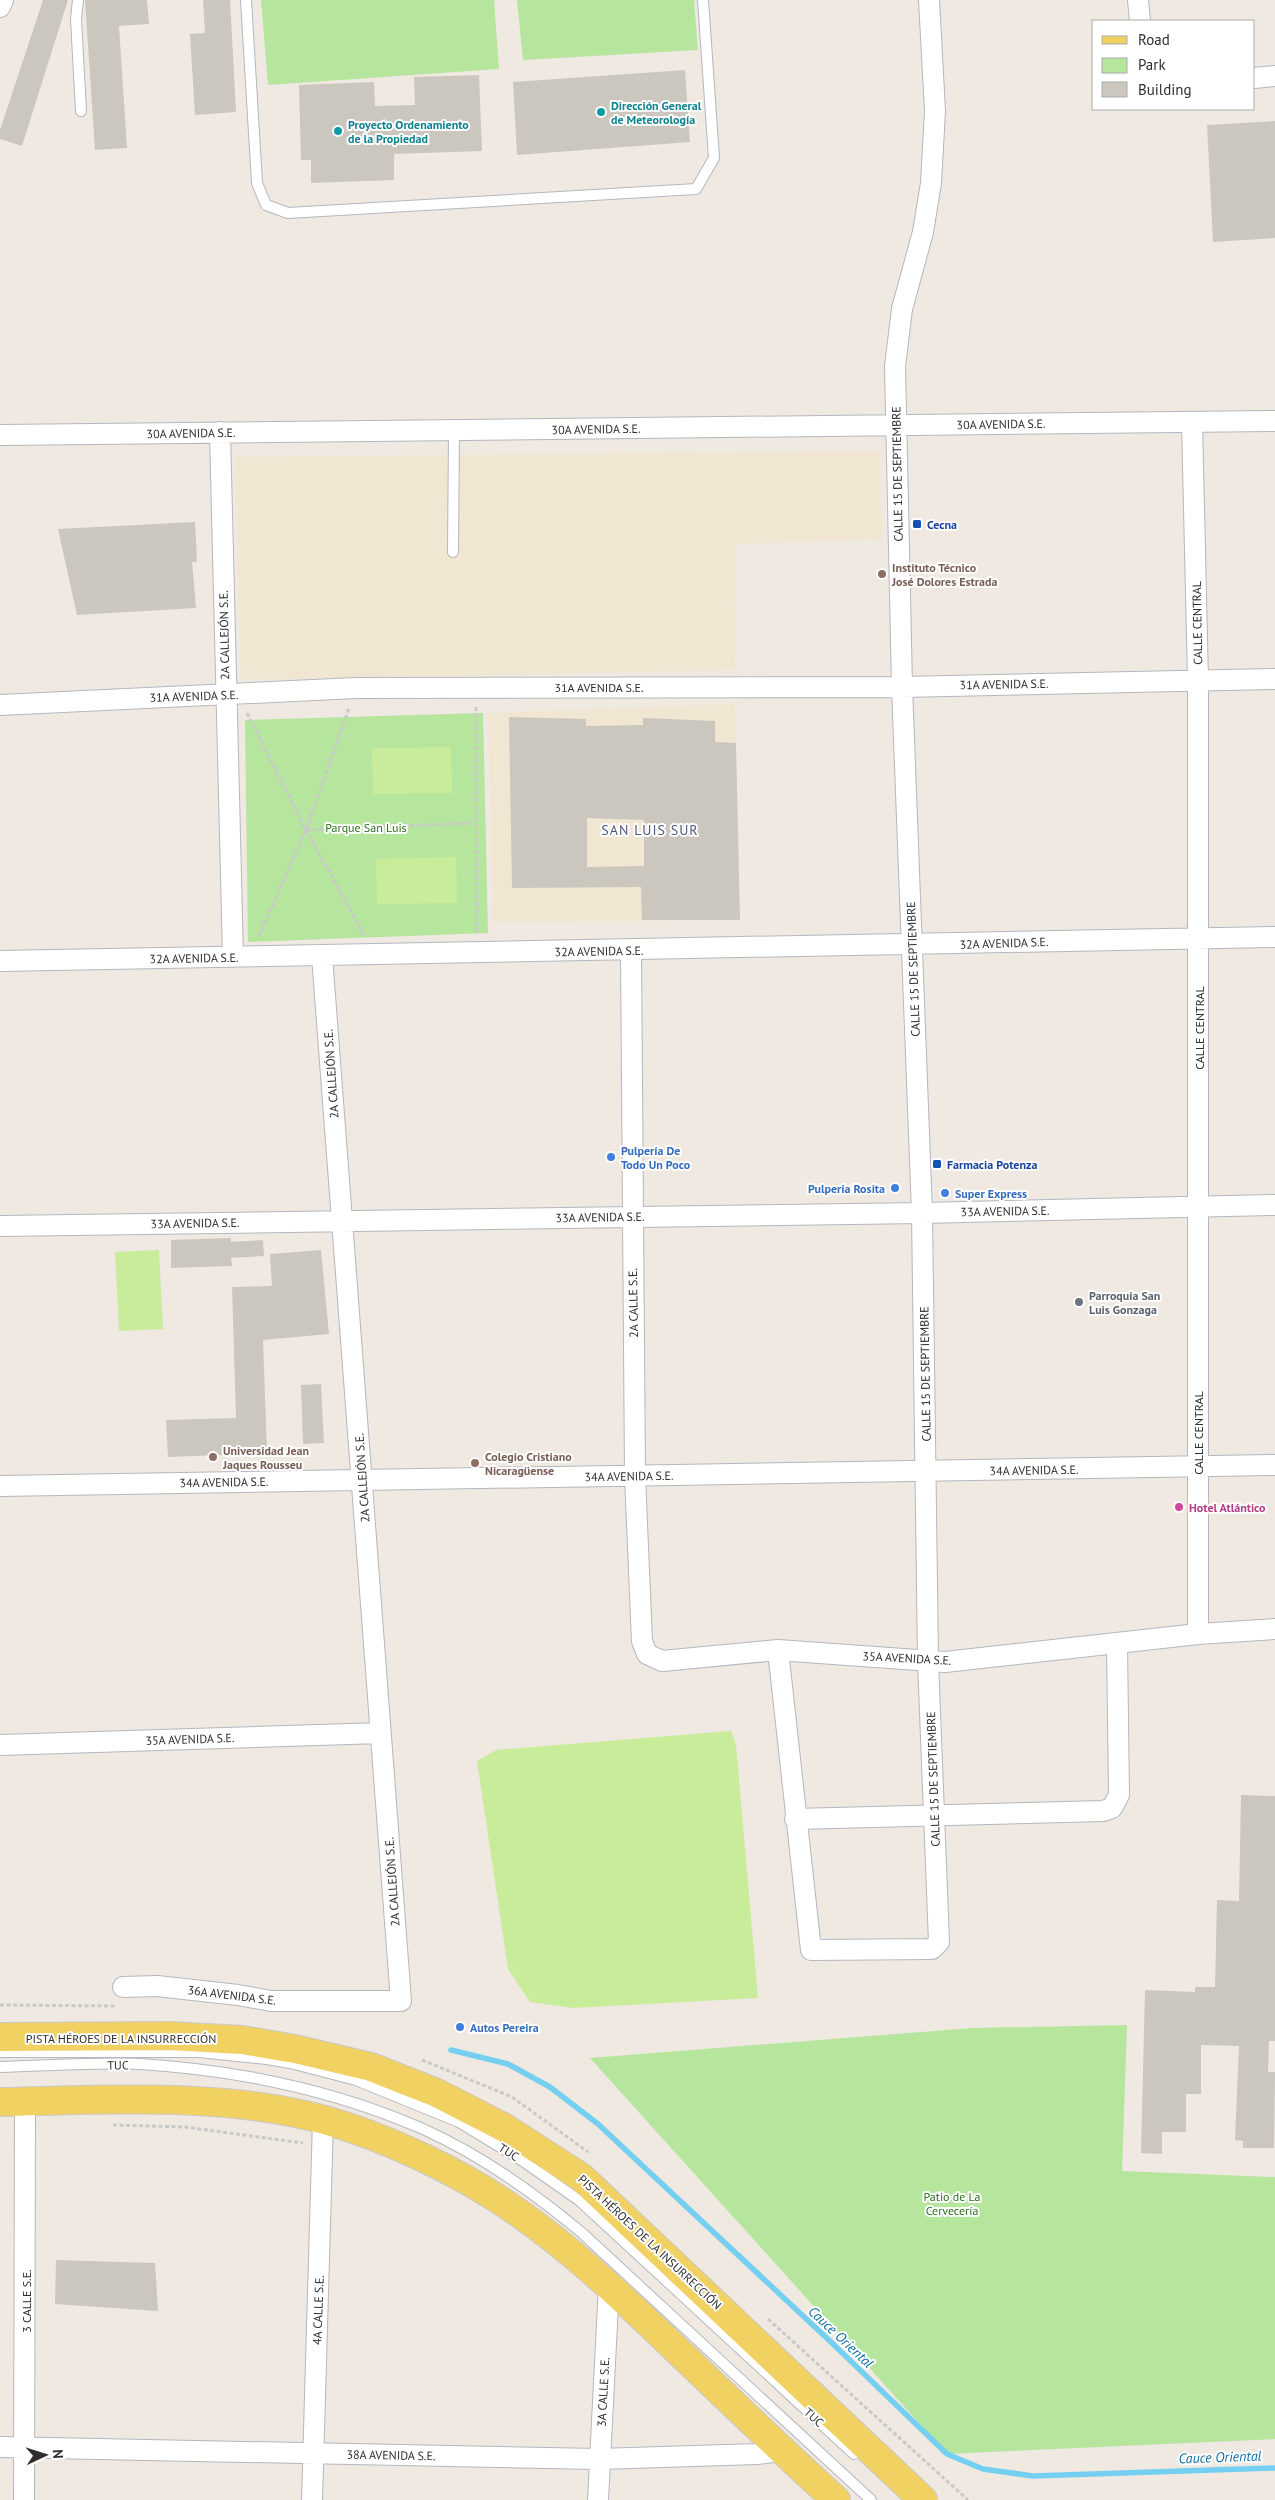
<svg xmlns="http://www.w3.org/2000/svg" width="1275" height="2500" font-family="'PT Sans',sans-serif">
<style>
.education{fill:#f0e6d1}
.green{fill:#b6e59e}
.pitch{fill:#c9ec9a}
.lines{fill:none;stroke-linecap:round;stroke-linejoin:round}
.stream{stroke:#75cff0;stroke-width:5.5}
.building{fill:#cbc7bf;fill-rule:evenodd}
.service-casing{stroke:#b4b7c1;stroke-width:12}
.minor-casing{stroke:#b4b7c1;stroke-width:22}
.primary-casing{stroke:#c9c9c9;stroke-width:30}
.path{stroke:#c9c9c9;stroke-width:3;stroke-dasharray:4 2.5;stroke-linecap:butt}
.service{stroke:#fff;stroke-width:10}
.minor{stroke:#fff;stroke-width:20}
.primary{stroke:#f2d163;stroke-width:28}
.culture-dot{fill:#0f9aa8;stroke:#fff;stroke-width:2}
.transit-dot{fill:#1a4fb4;stroke:#fff;stroke-width:2}
.education-dot{fill:#8d6e63;stroke:#fff;stroke-width:2}
.shop-dot{fill:#3f7fe0;stroke:#fff;stroke-width:2}
.worship-dot{fill:#6b7280;stroke:#fff;stroke-width:2}
.hotel-dot{fill:#d1479c;stroke:#fff;stroke-width:2}
.labels{text-anchor:middle;dominant-baseline:central;stroke-width:4;stroke-linejoin:round;paint-order:stroke}
.culture-label{font-size:12px;font-weight:bold;fill:#0d838f;stroke:#fff;text-anchor:start}
.street-label{font-size:12px;fill:#2e2e2e;stroke:#fff}
.transit-label{font-size:12px;font-weight:bold;fill:#164399;stroke:#fff;text-anchor:start}
.education-label{font-size:12px;font-weight:bold;fill:#785e54;stroke:#fff;text-anchor:start}
.park-label{font-size:12px;fill:#2c6e1b;stroke:#fff}
.shop-label{font-size:12px;font-weight:bold;fill:#366cbe;stroke:#fff;text-anchor:start}
.worship-label{font-size:12px;font-weight:bold;fill:#5b616d;stroke:#fff;text-anchor:start}
.hotel-label{font-size:12px;font-weight:bold;fill:#b23c85;stroke:#fff;text-anchor:start}
.neighbourhood-label{font-size:14px;letter-spacing:1px;fill:#4d5680;stroke:#fff}
.water-label{font-size:14px;font-style:italic;fill:#0d6fa3;stroke:#fff}
</style>
<rect width="100%" height="100%" fill="#efe9e1"/>
<!-- education -->
<path class="education" d="M879,451L882,539L736,544L735,670L241,680L235,457Z
M735,704L740,920L493,922L488,713Z"/>
<!-- green -->
<path class="green" d="M261,0H494L499,69L268,85Z
M517,0H694L698,50L523,60Z
M483,713L488,933L248,942L245,720Z
M1127,2025L1122,2171L1275,2177V2439L947,2454L590,2058L973,2028Z"/>
<!-- pitch -->
<path class="pitch" d="M451,747L452,793L373,794L372,748Z
M456,857L457,903L377,904L376,859Z
M159,1250L163,1329L119,1331L115,1252Z
M731,1731L736,1745L758,1998L573,2008L530,2002L508,1969L477,1761L496,1750Z"/>
<g class="lines">
<!-- stream -->
<path class="stream" d="M451,2050L508,2064L550,2087L598,2124L832,2343L947,2454L983,2469L1033,2476L1275,2468"/>
</g>
<!-- building -->
<path class="building" d="M43,0H68L22,146L0,139V130Z
M85,0H147L149,24L119,26L127,148L95,150Z
M203,0H230L236,112L195,115L190,34L205,33Z
M685,70L690,142L517,155L513,82Z
M479,75L482,151L394,154V180L311,183V160H301L299,85L374,82L375,106L415,105L414,77Z
M1275,121V238L1213,242L1207,125Z
M195,522L197,562H192L196,608L77,615L58,529Z
M509,717L586,719V726L643,725V718L715,721V742L736,743L740,920H642L641,887L512,888ZM587,818L644,820V866L587,867Z
M231,1238V1242L263,1240L264,1256L231,1258L232,1266L171,1268V1240Z
M321,1250L329,1334L263,1340L267,1453L168,1457L166,1420L236,1418L232,1287L272,1286L270,1254Z
M321,1384L324,1443L303,1444L301,1385Z
M1241,1795L1275,1796V2041H1269L1268,2072H1275L1274,2148H1243V2141L1235,2140L1239,2046L1201,2045V2094H1186V2132H1162V2154L1141,2153L1145,1990L1195,1992V1987H1215L1217,1900L1239,1901Z
M56,2260L155,2263L158,2311L55,2304Z"/>
<g class="lines">
<defs>
<path id="service" d="M78,0L76,19L81,111
M246,0L257,183L266,205L288,213L696,189L714,158L703,0
M453,552L454,430
M0,2052H199L267,2059L290,2063L356,2080L459,2122L520,2159L580,2201L854,2454
M0,2067C46,2066 94,2062 140,2064C237,2070 334,2090 423,2129C481,2155 533,2192 581,2232L871,2500"/>
<path id="minor" d="M1138,0L1140,21
M0,7L3,0
M1254,78L1275,76
M1192,422L1198,680V1634
M220,432L233,957
M0,435L1275,421
M0,705L356,688L902,687L1275,679
M631,951L635,1476L642,1641L647,1654L662,1661L778,1650L945,1662L1198,1634L1275,1629
M0,961L1275,937
M0,1226L922,1213L1275,1205
M0,1486L1275,1465
M778,1650L811,1950L932,1949L939,1942L928,1661L922,1213L902,687L895,366L902,309L923,232L931,183L935,111L929,0
M0,1745L381,1733
M795,1819L1103,1811L1112,1808L1119,1795L1117,1644
M123,1987L157,1986L238,1995L271,2001H401L322,956
M0,2447L599,2459L757,2454L782,2451
M24,2500L25,2102
M312,2500L323,2120
M598,2500L609,2285"/>
<path id="primary" d="M0,2037L170,2036L242,2040L295,2049L371,2067L437,2093L505,2128L581,2177L923,2500
M0,2102C103,2100 225,2092 325,2120C385,2137 458,2171 510,2207C572,2249 626,2301 680,2353C731,2402 783,2452 836,2500"/>
</defs>
<!-- service casing -->
<use href="#service" class="service-casing"/>
<!-- minor casing -->
<use href="#minor" class="minor-casing"/>
<!-- primary casing -->
<use href="#primary" class="primary-casing"/>
<!-- path -->
<path class="path" d="M476,707L477,933
M247,713L306,830L364,935
M306,830L475,823
M259,936L306,830L349,708
M0,2005L117,2006
M422,2060L512,2097L588,2152
M113,2125L185,2127L303,2143
M768,2319L968,2500"/>
<!-- service -->
<use href="#service" class="service"/>
<!-- minor -->
<use href="#minor" class="minor"/>
<!-- primary -->
<use href="#primary" class="primary"/>
</g>
<!-- markers -->
<g class="culture-dot">
<circle cx="601" cy="112" r="5"/>
<circle cx="338" cy="131" r="5"/>
</g>
<g class="transit-dot">
<rect x="912" y="519" width="10" height="10" rx="2.5"/>
<rect x="932" y="1159" width="10" height="10" rx="2.5"/>
</g>
<g class="education-dot">
<circle cx="882" cy="574" r="5"/>
<circle cx="213" cy="1457" r="5"/>
<circle cx="475" cy="1463" r="5"/>
</g>
<g class="shop-dot">
<circle cx="611" cy="1157" r="5"/>
<circle cx="895" cy="1188" r="5"/>
<circle cx="945" cy="1193" r="5"/>
<circle cx="460" cy="2027" r="5"/>
</g>
<circle class="worship-dot" cx="1079" cy="1302" r="5"/>
<circle class="hotel-dot" cx="1179" cy="1507" r="5"/>
<g class="labels">
<!-- culture labels -->
<g class="culture-label">
<text x="611" y="105">Dirección General<tspan x="611" dy="14">de Meteorología</tspan></text>
<text x="348" y="124">Proyecto Ordenamiento<tspan x="348" dy="14">de la Propiedad</tspan></text>
</g>
<!-- street labels -->
<g class="street-label">
<text transform="translate(1001 424) rotate(-1)">30A AVENIDA S.E.</text>
<text transform="translate(596 429) rotate(-1)">30A AVENIDA S.E.</text>
<text transform="translate(191 433) rotate(-1)">30A AVENIDA S.E.</text>
<text transform="translate(897 474) rotate(-91)">CALLE 15 DE SEPTIEMBRE</text>
<text transform="translate(1197 623) rotate(-91)">CALLE CENTRAL</text>
<text transform="translate(224 635) rotate(-91)">2A CALLEJÓN S.E.</text>
<text transform="translate(1004 684) rotate(-1)">31A AVENIDA S.E.</text>
<text x="599" y="687">31A AVENIDA S.E.</text>
<text transform="translate(194 696) rotate(-2)">31A AVENIDA S.E.</text>
<text transform="translate(1004 943) rotate(-2)">32A AVENIDA S.E.</text>
<text transform="translate(599 951) rotate(-1)">32A AVENIDA S.E.</text>
<text transform="translate(194 958) rotate(-1)">32A AVENIDA S.E.</text>
<text transform="translate(913 969) rotate(-92)">CALLE 15 DE SEPTIEMBRE</text>
<text transform="translate(1199 1028) rotate(-90)">CALLE CENTRAL</text>
<text transform="translate(331 1074) rotate(-94)">2A CALLEJÓN S.E.</text>
<text transform="translate(1005 1211) rotate(-1)">33A AVENIDA S.E.</text>
<text transform="translate(600 1217) rotate(-1)">33A AVENIDA S.E.</text>
<text transform="translate(195 1223) rotate(-1)">33A AVENIDA S.E.</text>
<text transform="translate(633 1303) rotate(-91)">2A CALLE S.E.</text>
<text transform="translate(925 1374) rotate(-91)">CALLE 15 DE SEPTIEMBRE</text>
<text transform="translate(1198 1433) rotate(-90)">CALLE CENTRAL</text>
<text transform="translate(1034 1470) rotate(-1)">34A AVENIDA S.E.</text>
<text transform="translate(629 1476) rotate(-1)">34A AVENIDA S.E.</text>
<text transform="translate(362 1478) rotate(-94)">2A CALLEJÓN S.E.</text>
<text transform="translate(224 1482) rotate(-1)">34A AVENIDA S.E.</text>
<text transform="translate(907 1658) rotate(3)">35A AVENIDA S.E.</text>
<text transform="translate(190 1739) rotate(-2)">35A AVENIDA S.E.</text>
<text transform="translate(933 1779) rotate(-92)">CALLE 15 DE SEPTIEMBRE</text>
<text transform="translate(392 1882) rotate(-94)">2A CALLEJÓN S.E.</text>
<text transform="translate(232 1995) rotate(7)">36A AVENIDA S.E.</text>
<text x="121" y="2038">PISTA HÉROES DE LA INSURRECCIÓN</text>
<text transform="translate(118 2065) rotate(-1)">TUC</text>
<text transform="translate(509 2152) rotate(33)">TUC</text>
<text transform="translate(650 2242) rotate(43)">PISTA HÉROES DE LA INSURRECCIÓN</text>
<text transform="translate(26 2301) rotate(-90)">3 CALLE S.E.</text>
<text transform="translate(318 2310) rotate(-88)">4A CALLE S.E.</text>
<text transform="translate(603 2392) rotate(-87)">3A CALLE S.E.</text>
<text transform="translate(814 2417) rotate(42)">TUC</text>
<text transform="translate(391 2455) rotate(1)">38A AVENIDA S.E.</text>
</g>
<!-- transit labels -->
<g class="transit-label">
<text x="927" y="524">Cecna</text>
<text x="947" y="1164">Farmacia Potenza</text>
</g>
<!-- education labels -->
<g class="education-label">
<text x="892" y="567">Instituto Técnico<tspan x="892" dy="14">José Dolores Estrada</tspan></text>
<text x="223" y="1450">Universidad Jean<tspan x="223" dy="14">Jaques Rousseu</tspan></text>
<text x="485" y="1456">Colegio Cristiano<tspan x="485" dy="14">Nicaragüense</tspan></text>
</g>
<!-- park labels -->
<g class="park-label">
<text x="366" y="827">Parque San Luis</text>
<text x="952" y="2196">Patio de La<tspan x="952" dy="14">Cervecería</tspan></text>
</g>
<!-- shop labels -->
<g class="shop-label">
<text x="621" y="1150">Pulpería De<tspan x="621" dy="14">Todo Un Poco</tspan></text>
<text x="885" y="1188" text-anchor="end">Pulpería Rosita</text>
<text x="955" y="1193">Super Express</text>
<text x="470" y="2027">Autos Pereira</text>
</g>
<!-- worship labels -->
<g class="worship-label">
<text x="1089" y="1295">Parroquia San<tspan x="1089" dy="14">Luis Gonzaga</tspan></text>
</g>
<!-- hotel labels -->
<g class="hotel-label">
<text x="1189" y="1507">Hotel Atlántico</text>
</g>
<!-- neighbourhood labels -->
<g class="neighbourhood-label">
<text x="650" y="830">SAN LUIS SUR</text>
</g>
<!-- water labels -->
<g class="water-label">
<text transform="translate(841 2337) rotate(43)">Cauce Oriental</text>
<text transform="translate(1220 2457) rotate(-2)">Cauce Oriental</text>
</g>
</g>
<!-- legend -->
<rect x="1092" y="20" width="162" height="90" fill="#ffffff" stroke="#ababab"/>
<rect x="1102" y="36" width="25" height="8" fill="#f2d163" stroke="#ababab"/>
<text x="1138" y="45" font-size="15" fill="#2e2e2e">Road</text>
<rect x="1102" y="58" width="25" height="15" fill="#b6e59e" stroke="#ababab"/>
<text x="1138" y="70" font-size="15" fill="#2e2e2e">Park</text>
<rect x="1102" y="82" width="25" height="15" fill="#cbc7bf" stroke="#ababab"/>
<text x="1138" y="95" font-size="15" fill="#2e2e2e">Building</text>
<!-- north arrow -->
<g transform="translate(45 2455) rotate(86)" stroke="#ffffff" stroke-width="4" paint-order="stroke">
<path d="M0-4L9 19L0 12L-9 19Z" fill="#2e2e2e"/>
<text y="-8" font-size="14" font-weight="bold" text-anchor="middle" fill="#2e2e2e">N</text>
</g>
</svg>
